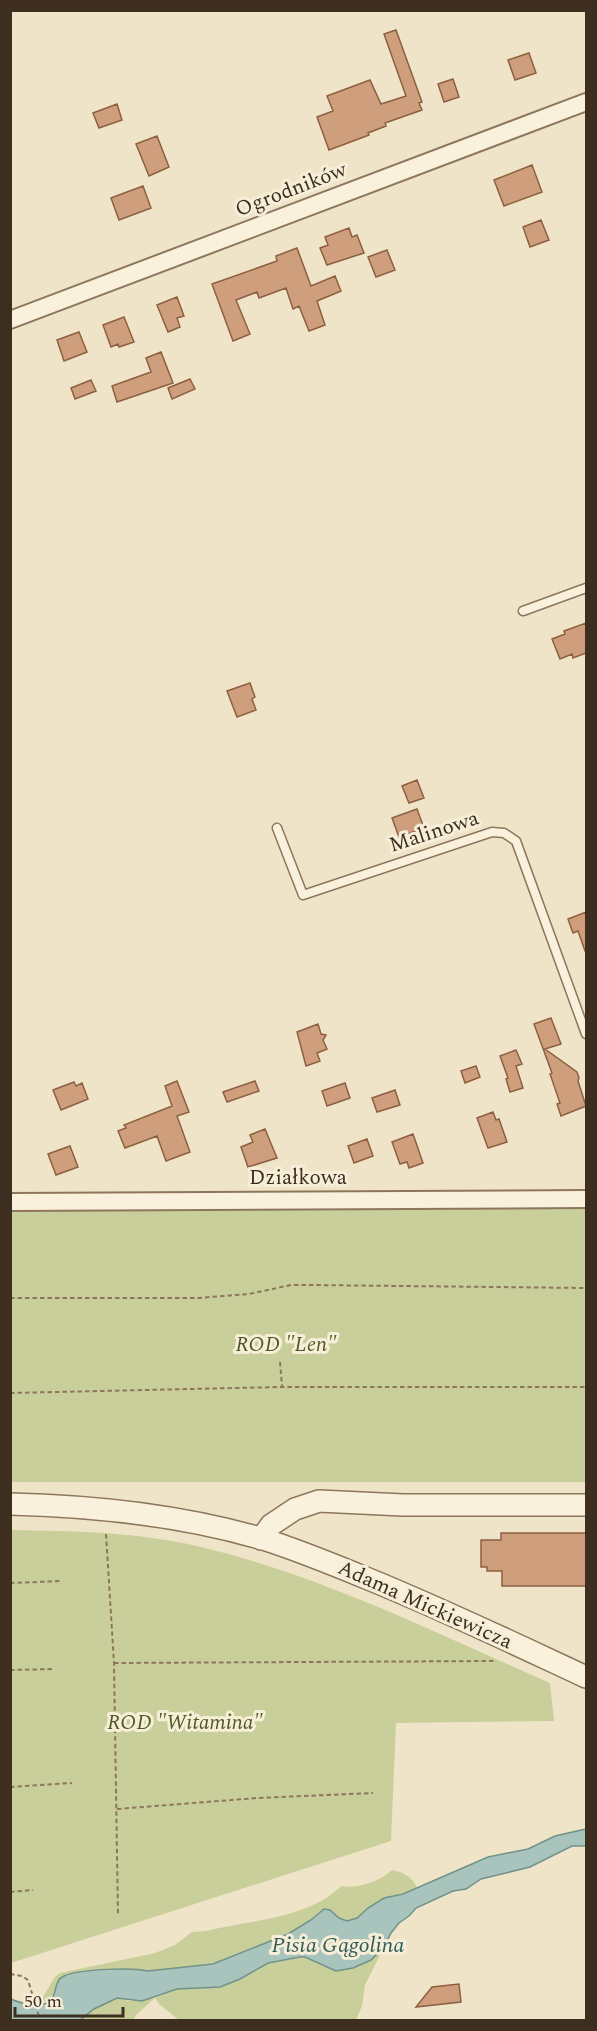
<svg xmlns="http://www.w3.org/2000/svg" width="597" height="2031" font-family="Spectral,serif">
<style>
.green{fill:#c9cf9b}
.water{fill:#a9c4bc;stroke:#6f938a;stroke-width:1.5}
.building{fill:#cf9f7d;stroke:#8d5f41;stroke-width:1.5}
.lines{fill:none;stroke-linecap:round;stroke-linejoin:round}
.service-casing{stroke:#8d765c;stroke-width:11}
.minor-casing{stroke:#8d765c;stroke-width:20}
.tertiary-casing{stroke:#8d765c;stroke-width:24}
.path{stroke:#8d765c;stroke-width:2;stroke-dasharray:4.5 3;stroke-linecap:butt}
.service{stroke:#faf1dc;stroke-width:8}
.minor{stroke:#faf1dc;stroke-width:16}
.tertiary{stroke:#faf1dc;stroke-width:21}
.labels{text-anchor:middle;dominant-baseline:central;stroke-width:6;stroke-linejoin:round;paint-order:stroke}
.street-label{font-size:21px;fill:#3d2e20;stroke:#f7eed8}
.park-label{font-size:21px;font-style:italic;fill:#4d5a26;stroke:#f7eed8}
.water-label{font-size:22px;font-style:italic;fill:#2f5d5a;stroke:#f7eed8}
</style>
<rect width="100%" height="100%" fill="#f0e4c8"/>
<!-- green -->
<path class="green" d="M586,1205V1482H11L10,1209Z
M11,1530C74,1531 139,1532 201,1547C323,1576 436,1633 550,1683L554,1721L396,1723L391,1841L11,1963Z
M392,1870C403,1872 413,1877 417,1888C401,1895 383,1897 369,1907C362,1912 358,1920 349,1920C339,1921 333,1911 324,1909L311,1920L288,1934L213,1964L148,1971C132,1967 79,1969 64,1976C56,1980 54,1992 51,2000L44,2002L42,1999L54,1978L60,1973L155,1953L175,1945L192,1932L206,1931C250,1920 308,1919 341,1886C357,1889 379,1882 392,1870Z
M384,1947L365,1985L362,2006L356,2020H179L159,2004L155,1998L136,2015L133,2020H80L94,2009L118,1998L129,2001L155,1998L177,1989L204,1988L240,1979L268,1963L305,1957L336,1971L371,1960Z"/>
<!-- water -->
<path class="water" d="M586,1829V1846H572L530,1867L481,1879L466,1889L453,1891L416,1908L409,1916L399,1923L391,1933L384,1947L371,1960L353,1968L336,1971L305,1957H300L268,1963L240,1979L220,1987L177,1989L142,2001L117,1998L94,2009L80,2020H11V1999C19,2003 43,2009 51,2000C57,1993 54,1980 64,1976C80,1969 132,1967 148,1971L213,1964L288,1934L311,1920L324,1909L330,1910L339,1918L347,1921L357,1918L368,1908L384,1898L403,1894L488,1857L528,1849L555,1836Z"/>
<!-- building -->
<path class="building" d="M396,30L422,102L419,103L422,110L385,123L386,126L368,133L369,135L329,150L317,117L333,111L327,96L370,80L381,104L406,96L384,34Z
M529,53L536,73L515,80L508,60Z
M453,79L459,97L444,102L438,84Z
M117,104L122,120L99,128L93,113Z
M157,136L169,167L149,176L136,144Z
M532,165L542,192L504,206L494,180Z
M143,186L151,208L119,220L111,198Z
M541,220L549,240L530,247L523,227Z
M349,228L352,237L357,235L364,253L327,265L320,248L328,245L325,237Z
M297,248L311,286L335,276L341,291L317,301L325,325L309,331L299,306L293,309L286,288L259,298L257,292L236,300L250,334L233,341L212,284L277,261L276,256Z
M387,250L395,270L376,277L368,257Z
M177,297L184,316L177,318L180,327L168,332L157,305Z
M124,317L134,342L119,347L118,344L111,347L103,325Z
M79,332L87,352L64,361L57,340Z
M161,352L173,383L117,402L112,386L151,372L146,358Z
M190,379L195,389L172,399L168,388Z
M91,380L96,391L75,399L71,388Z
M586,623V653L573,658L572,654L560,659L552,639L565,634L564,631Z
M250,683L255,697L252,699L256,710L237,717L227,691Z
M417,780L424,798L409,803L402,786Z
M417,809L424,828L399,837L392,818Z
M586,912V951H585L578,931L573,933L568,919Z
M551,1018L561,1044L545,1049L577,1072L579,1078L578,1081L586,1106L561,1116L557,1104L560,1103L550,1074L552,1073L534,1024Z
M318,1024L321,1034L326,1035L323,1040L327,1049L317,1053L320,1061L306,1066L297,1032Z
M516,1050L522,1064L516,1066L523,1088L510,1092L506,1079L508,1078L500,1056Z
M476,1066L480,1077L465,1083L461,1071Z
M177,1081L189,1112L177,1116L190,1152L166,1161L157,1136L125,1148L118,1131L126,1128L124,1125L172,1106L165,1086Z
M255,1081L259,1091L227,1102L223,1092Z
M74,1082L76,1086L82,1083L88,1099L61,1110L53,1090Z
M345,1083L350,1098L327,1106L322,1091Z
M395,1090L400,1105L377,1112L372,1098Z
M493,1112L496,1120L499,1119L507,1142L488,1148L477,1118Z
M265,1129L277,1158L248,1167L241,1147L253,1142L250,1135Z
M413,1134L423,1163L409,1168L407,1162L400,1164L392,1142Z
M367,1139L373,1156L354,1163L348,1146Z
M70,1146L78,1167L56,1175L48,1154Z
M501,1533H586V1586H502V1571H487V1567H481V1540H501Z
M459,1984L461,2002L416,2007L432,1987Z"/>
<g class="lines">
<defs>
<path id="service" d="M523,611L586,588
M277,828L303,895L492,832L504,833L516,841L586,1034"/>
<path id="minor" d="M10,320L586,102
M10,1202L586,1199"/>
<path id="tertiary" d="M10,1504C95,1506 181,1515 263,1539C298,1550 332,1564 366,1578C440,1608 513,1643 586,1677
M261,1539L271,1525L295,1509L319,1501L403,1505H586"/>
</defs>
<!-- service casing -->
<use href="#service" class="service-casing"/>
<!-- minor casing -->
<use href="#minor" class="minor-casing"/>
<!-- tertiary casing -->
<use href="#tertiary" class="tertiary-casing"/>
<!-- path -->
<path class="path" d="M10,1298H198L249,1294L291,1285H310L586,1288
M280,1362L282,1386
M10,1393L282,1387H586
M106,1534L114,1663L118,1916
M10,1583L62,1581
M114,1663L495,1661
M10,1670L54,1669
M10,1787L72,1783
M117,1809L257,1798L373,1793
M10,1892L33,1890
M10,1974L22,1976L28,1980L40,2020"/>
<!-- service -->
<use href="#service" class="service"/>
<!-- minor -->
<use href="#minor" class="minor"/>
<!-- tertiary -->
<use href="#tertiary" class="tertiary"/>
</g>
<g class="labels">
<!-- street labels -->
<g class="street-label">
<text transform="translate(291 190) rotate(-21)">Ogrodników</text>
<text transform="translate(434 832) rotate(-18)">Malinowa</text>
<text x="298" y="1178">Działkowa</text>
<text transform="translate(425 1605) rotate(24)">Adama Mickiewicza</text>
</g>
<!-- park labels -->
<g class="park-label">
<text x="286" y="1345">ROD "Len"</text>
<text x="185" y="1723">ROD "Witamina"</text>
</g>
<!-- water labels -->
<g class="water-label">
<text x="338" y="1945">Pisia Gągolina</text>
</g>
</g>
<!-- border -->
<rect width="597" height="2031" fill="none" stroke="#3d2e20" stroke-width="24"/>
<!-- scale -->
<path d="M15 2007v9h108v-9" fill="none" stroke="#3d2e20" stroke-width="3"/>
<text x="24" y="2007" font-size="18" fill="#3d2e20" stroke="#f7eed8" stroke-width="4.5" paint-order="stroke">50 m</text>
</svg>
